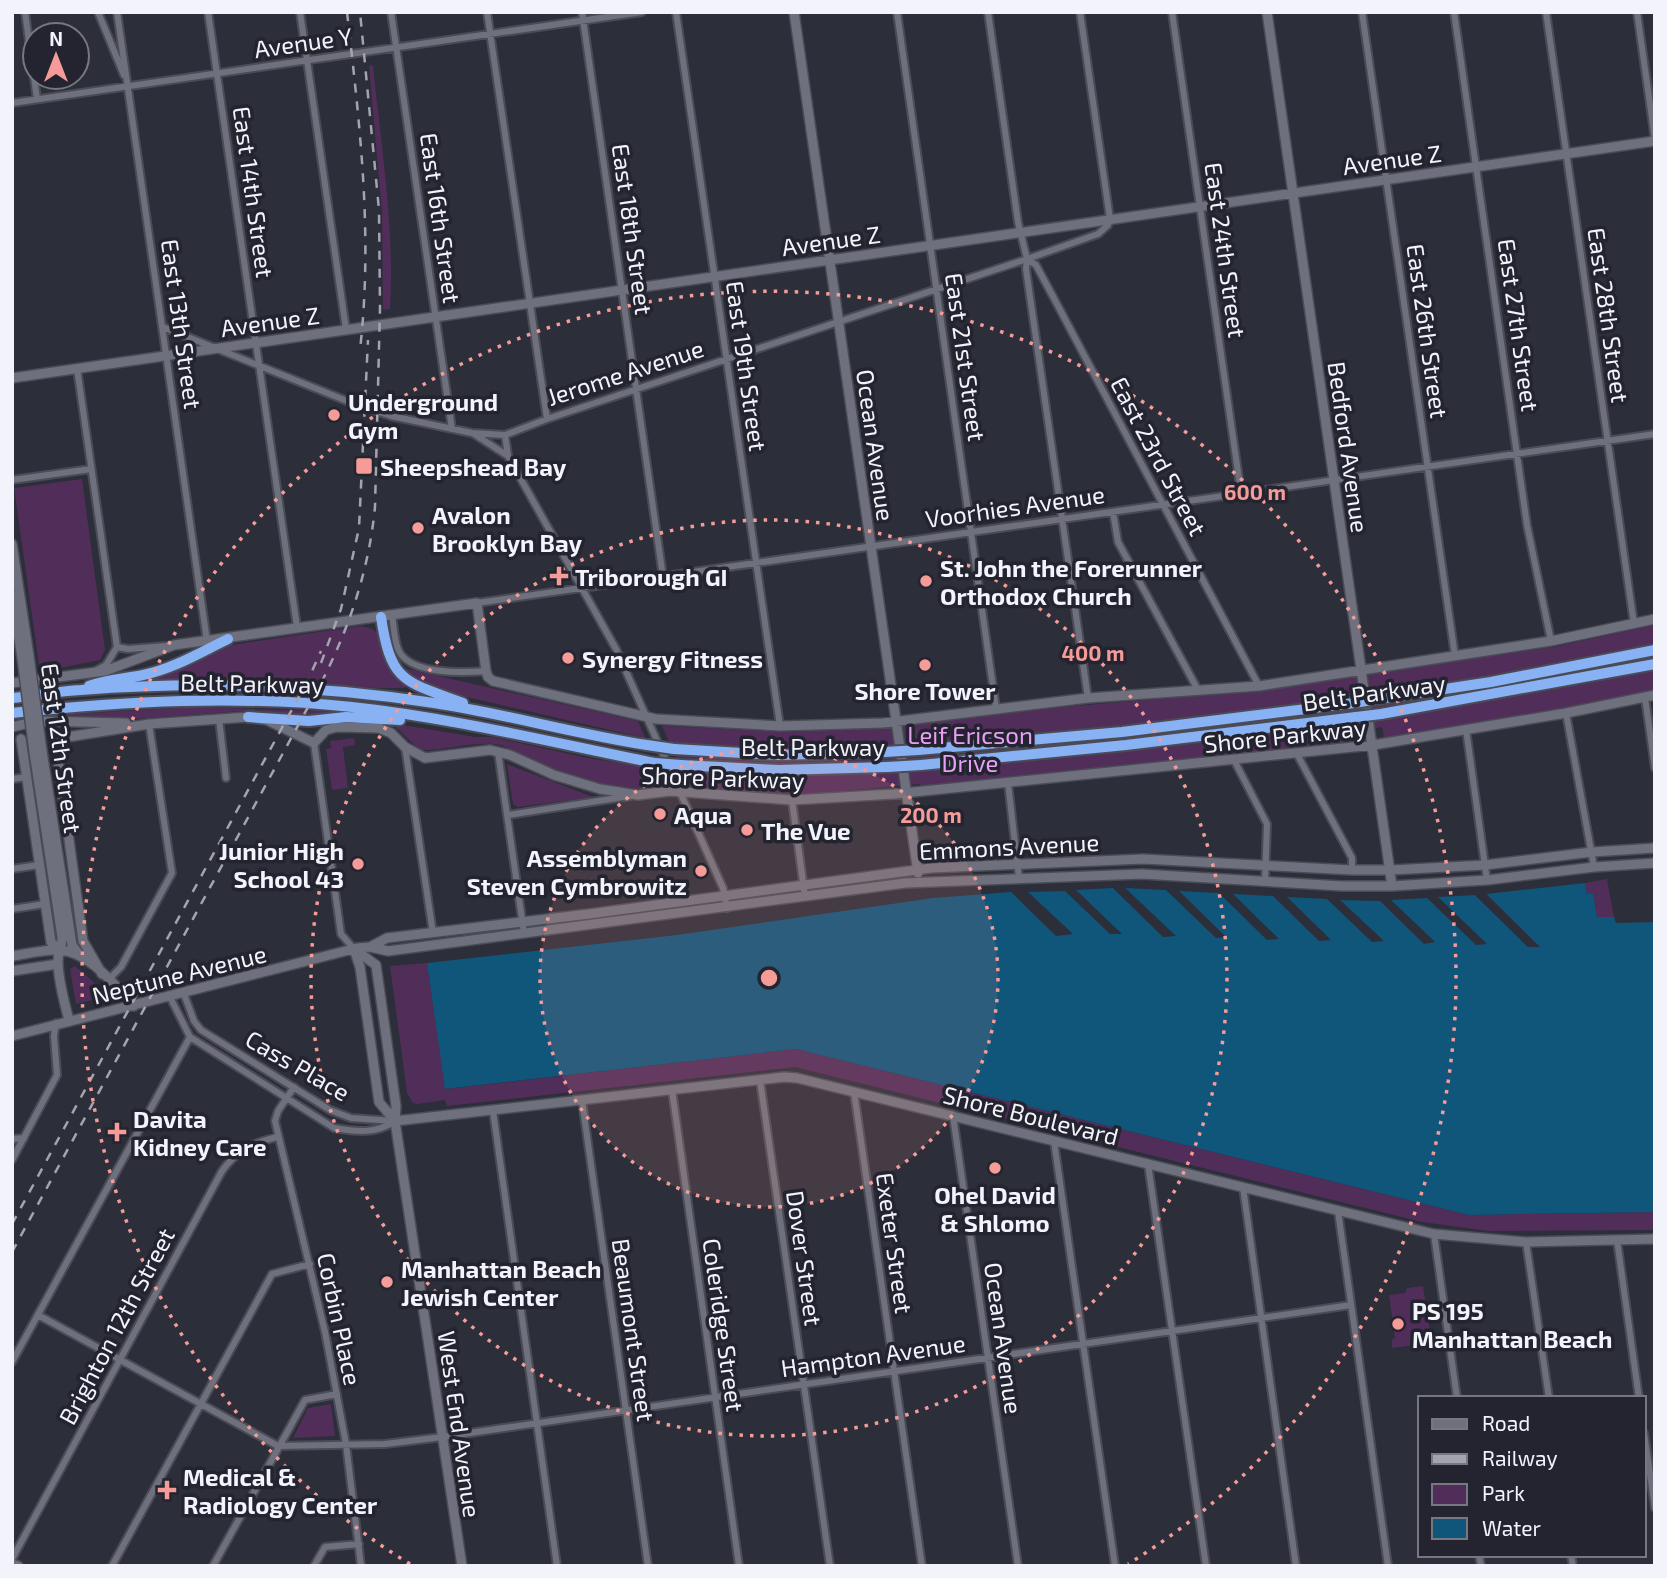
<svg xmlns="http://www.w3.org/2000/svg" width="1667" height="1578" font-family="'Exo 2',sans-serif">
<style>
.green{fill:#512d59}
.water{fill:#10557a}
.pier{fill:#2c2e3a}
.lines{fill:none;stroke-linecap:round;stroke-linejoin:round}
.street-casing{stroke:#4a4b55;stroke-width:10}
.secondary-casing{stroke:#4a4b55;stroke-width:12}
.highway-casing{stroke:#4a4b55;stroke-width:14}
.street{stroke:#6e707d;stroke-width:6}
.secondary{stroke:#6e707d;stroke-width:9}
.highway{stroke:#88b2f4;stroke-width:10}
.rail{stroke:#a3a4ae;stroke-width:2.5;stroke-dasharray:9 9;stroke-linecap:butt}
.secondary-bridge-casing{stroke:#4a4b55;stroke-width:12;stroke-linecap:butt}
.highway-bridge-casing{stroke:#4a4b55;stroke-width:14;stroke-linecap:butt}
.secondary-bridge{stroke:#6e707d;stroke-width:9}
.highway-bridge{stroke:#88b2f4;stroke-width:10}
.ring{fill:none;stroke:#f59b98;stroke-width:3.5;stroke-dasharray:3.5 7}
.poi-dot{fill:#f59b98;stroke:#23242f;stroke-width:2.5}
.labels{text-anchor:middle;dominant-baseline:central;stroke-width:7;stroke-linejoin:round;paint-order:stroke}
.street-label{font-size:24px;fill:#f2f3fb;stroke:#23242f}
.poi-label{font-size:24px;font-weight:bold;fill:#f2f3fb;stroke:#23242f;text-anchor:start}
.park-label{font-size:24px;fill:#e8a0f7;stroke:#23242f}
.centre{fill:#f59b98;stroke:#23242f;stroke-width:3.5}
.ring-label{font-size:21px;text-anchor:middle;font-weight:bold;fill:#f59b98;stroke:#23242f;stroke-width:7;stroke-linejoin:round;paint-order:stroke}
</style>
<rect width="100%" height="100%" fill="#2c2e3a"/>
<!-- green -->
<path class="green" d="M373,65C381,146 395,228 390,309L383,310L382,212L369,66Z
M82,479L105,650L100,660L40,672L14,488Z
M1655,625V692L1527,717L1384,738L1382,727L1358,731L1359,741L1230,757L922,788L920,784C847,790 765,802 690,788L662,726L790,732L922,723L1063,707L1240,692L1554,647Z
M360,626C392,630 378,653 393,673C396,677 402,681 406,684L405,688H376L277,680L147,679L231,645Z
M407,669L638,721L645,738L427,688L407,675Z
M193,707L321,711L326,712L327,716L314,718L256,710L133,719L51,717L12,723V719L19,717Z
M391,723L475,737H492L588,758L660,769L664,787C655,788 646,789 637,789C590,789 543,763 501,745C475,740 446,751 420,750Z
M354,738L355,745L343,747L348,788L332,790L326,749L331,748L330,741Z
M507,764L593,797L518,807L513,804Z
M1607,879L1614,917H1597L1593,893L1587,894L1585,883Z
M427,963L446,1089L796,1049L1469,1215L1655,1212V1230L1489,1231L1422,1222L795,1067L447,1106L445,1100L417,1104L413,1103L407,1093L390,966Z
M75,966L105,992V997L76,1004L70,969Z
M1423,1286L1432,1343L1392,1348V1339L1395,1338L1389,1295L1405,1293L1407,1288Z
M331,1404L335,1436L293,1438L308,1408Z"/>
<!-- water -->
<path class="water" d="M1585,883L1587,894L1593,893L1597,917H1614L1616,923L1655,922V1212L1469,1215L796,1049L445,1089L427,963L677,935L933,898L1011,892L1056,936L1073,934L1028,892L1065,891L1110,934H1122L1076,890L1113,888L1163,936H1175L1125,888L1166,890L1216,938L1226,937L1179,891L1219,893L1267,940L1279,939L1233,894L1273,896L1319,941L1331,940L1287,897L1327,899L1372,942L1384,941L1340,900L1380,901L1424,944L1435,942L1391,900L1427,898L1476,945L1487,944L1438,897L1475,895L1528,947H1539L1486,894Z"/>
<!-- pier -->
<path class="pier" d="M1113,888H1118L1164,933H1167L1122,889L1125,888L1176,936L1163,937Z
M1486,894L1540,947H1528L1475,895H1479L1532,943L1482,895Z"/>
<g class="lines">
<defs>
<path id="street" d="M25,12L37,99
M98,12L124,75
M117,12L207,641
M208,12L297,627
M300,12L346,329
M391,12L452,429
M487,12L547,419
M582,12L663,577
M676,12L780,726
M897,12L996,708
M988,12L1018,222L1027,259L1036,265L1057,304L1259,686
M1172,12L1241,493
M1362,12L1455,656
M1454,12L1527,525L1551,641
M1546,12L1634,624
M1637,12L1655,140
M12,103L642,12
M1027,259L1026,269L1088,698
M163,327L352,403L391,416L472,433L505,435L547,419L1027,259L1098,234L1108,225L1110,219L1080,12
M77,368L117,647L106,665L97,670
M474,434L508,456
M505,435L508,456L616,649L723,888L727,908
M12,480L91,469
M1113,512L1118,542L1198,690
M477,603L1655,434
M392,616C394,626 394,639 398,649C408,675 464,673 486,671
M117,647L128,649L167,646
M1645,698L1655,768
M1566,713L1594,867
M219,719L226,778
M1466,729L1487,880
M314,743L341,934L354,949
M405,747L433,933
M498,752L524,933
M1297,754L1352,858V870
M1234,760L1267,824L1265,881
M12,779L27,777
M1008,783L1019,878
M792,800L805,897
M508,815L630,796
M12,869L39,865
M12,909L45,904
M108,980L121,967L172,873L149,724
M184,994L194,1021L201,1030L330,1110L351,1118L394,1121
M170,997L190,1037
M190,1037L334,1128C357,1132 376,1134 395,1121
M760,1080L830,1566
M294,1087L278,1111L275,1121L325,1332L346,1444L361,1566
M672,1090L739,1566
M854,1092L922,1566
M582,1101L648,1566
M493,1111L557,1566
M953,1116L1018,1566
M12,1139L24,1138
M1054,1141L1115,1566
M12,1160L57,1075L54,1036L56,1023
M1148,1164L1206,1566
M1243,1187L1296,1566
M1338,1211L1388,1566
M1434,1234L1457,1398
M1617,1240L1639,1398
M1526,1242L1549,1398
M38,1315L278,1446L385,1444L442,1437L1351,1305
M12,1362L190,1037
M1644,1433L1655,1508
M1479,1555L1481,1566
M1571,1555L1573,1566
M12,1559L222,1171C237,1150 253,1143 277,1137
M112,1566L272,1274L310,1264
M213,1566L305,1400L337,1394
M314,1566L325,1547L359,1544"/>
<path id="secondary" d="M794,12L918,873
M1267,12L1392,886
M12,378L1655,141
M12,544L29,656
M12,595L22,658
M12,683L105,671L174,645L477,603L486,671L488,677L493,681L656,719L780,726L883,723L1088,698L1259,686L1551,641L1655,619
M12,727L38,721L126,723
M21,739L51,942L58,949
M42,751L72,945L80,956
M34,752L62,937C63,946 57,953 58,964C59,982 64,1002 69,1020
M370,947L387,938L589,914L931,868L1143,859L1352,870H1391L1485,865L1592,852L1655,848
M354,949L360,967L379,1102L395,1121L784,1077L797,1078L1434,1234L1526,1242L1655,1239
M354,949L376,965L396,1106L395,1121L462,1566
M12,956C26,954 41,950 56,950C87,949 115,985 134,1006
M12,971L58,964
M102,974L83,941L55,739L149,724L248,717L267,720L314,743L326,730L337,727L379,728L391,733L405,747L425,758L490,750L510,755L554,775L600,789L638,795L670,791L792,800L894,794L1373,745L1566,713L1655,695
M12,1036L357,948L370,947L388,951L905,883L1142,874L1342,886H1392L1487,880L1594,867L1655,863
M12,1564L18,1566"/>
<path id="highway" d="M381,617C391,684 405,681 463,703
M89,686C107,679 124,679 143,675C173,669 201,652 228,639
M12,698C35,696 58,691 81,690C199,681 317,685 434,703C506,714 576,734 647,745
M1379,699L1491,682L1655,650
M12,713C125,701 239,695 352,707C454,718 554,743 655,763
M1381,714L1655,664
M248,717L309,721L346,717L400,720
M674,749L778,755L885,752
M918,750L1122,732L1354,703
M681,765L779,770L887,767
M921,765L1126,745L1356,717"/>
</defs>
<!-- street casing -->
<use href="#street" class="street-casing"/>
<!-- secondary casing -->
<use href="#secondary" class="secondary-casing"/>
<!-- highway casing -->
<use href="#highway" class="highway-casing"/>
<!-- street -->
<use href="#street" class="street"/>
<!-- secondary -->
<use href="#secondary" class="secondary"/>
<!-- highway -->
<use href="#highway" class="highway"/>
<!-- rail -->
<path class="rail" d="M347,12C360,127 373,235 360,350
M321,663L341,609L359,528L368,340
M12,1224L308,680L321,651
M12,1252L320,685C349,629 369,570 375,507L380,308L379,210L360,12"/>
<defs>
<path id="secondary-bridge" d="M29,656L42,751
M22,658L34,752"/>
<path id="highway-bridge" d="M1354,703L1379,699
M1356,717L1381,714
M647,745L674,749
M885,752L918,750
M655,763L681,765
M887,767L921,765"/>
</defs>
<!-- secondary-bridge casing -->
<use href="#secondary-bridge" class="secondary-bridge-casing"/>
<!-- highway-bridge casing -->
<use href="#highway-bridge" class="highway-bridge-casing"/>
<!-- secondary-bridge -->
<use href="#secondary-bridge" class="secondary-bridge"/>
<!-- highway-bridge -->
<use href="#highway-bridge" class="highway-bridge"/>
</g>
<!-- distance rings -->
<circle cx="769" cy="978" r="229" fill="#f59b98" fill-opacity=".12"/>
<g class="ring">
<circle cx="769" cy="978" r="229"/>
<circle cx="769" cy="978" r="458"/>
<path d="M410 1564A687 687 0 1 1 1128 1564"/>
</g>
<!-- markers -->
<g class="poi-dot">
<circle cx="334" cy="415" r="7"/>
<rect x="355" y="457" width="18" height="18" rx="3.5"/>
<circle cx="418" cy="528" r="7"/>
<path d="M555.5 565.5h7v7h7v7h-7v7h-7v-7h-7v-7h7z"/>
<circle cx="926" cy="581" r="7"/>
<circle cx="568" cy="658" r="7"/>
<circle cx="925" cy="665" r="7"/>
<circle cx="660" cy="814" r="7"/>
<circle cx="747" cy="830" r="7"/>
<circle cx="358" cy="864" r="7"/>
<circle cx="701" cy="871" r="7"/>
<path d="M113.5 1121.5h7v7h7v7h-7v7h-7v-7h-7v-7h7z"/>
<circle cx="995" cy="1168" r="7"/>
<circle cx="387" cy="1282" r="7"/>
<circle cx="1398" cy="1324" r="7"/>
<path d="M163.5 1479.5h7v7h7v7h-7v7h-7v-7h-7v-7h7z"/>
</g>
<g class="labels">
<!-- street labels -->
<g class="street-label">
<text transform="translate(303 42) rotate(-8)">Avenue Y</text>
<text transform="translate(1392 159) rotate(-8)">Avenue Z</text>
<text transform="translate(254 192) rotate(82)">East 14th Street</text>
<text transform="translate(441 218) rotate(82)">East 16th Street</text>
<text transform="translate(633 229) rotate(82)">East 18th Street</text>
<text transform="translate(831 240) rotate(-8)">Avenue Z</text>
<text transform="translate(1226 250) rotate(82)">East 24th Street</text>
<text transform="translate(1609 315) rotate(82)">East 28th Street</text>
<text transform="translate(270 321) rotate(-8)">Avenue Z</text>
<text transform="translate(182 324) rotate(82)">East 13th Street</text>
<text transform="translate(1519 325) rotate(82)">East 27th Street</text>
<text transform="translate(1428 331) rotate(82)">East 26th Street</text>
<text transform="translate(966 357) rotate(82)">East 21st Street</text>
<text transform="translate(747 366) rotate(82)">East 19th Street</text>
<text transform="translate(625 372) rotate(-18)">Jerome Avenue</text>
<text transform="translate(876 445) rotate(82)">Ocean Avenue</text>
<text transform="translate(1349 447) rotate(82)">Bedford Avenue</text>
<text transform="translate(1159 456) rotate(62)">East 23rd Street</text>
<text transform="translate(1015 506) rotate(-8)">Voorhies Avenue</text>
<text transform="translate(252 683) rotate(1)">Belt Parkway</text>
<text transform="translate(1374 692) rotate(-8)">Belt Parkway</text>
<text transform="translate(1285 735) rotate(-6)">Shore Parkway</text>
<text x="813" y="746">Belt Parkway</text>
<text transform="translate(62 748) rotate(82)">East 12th Street</text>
<text transform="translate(723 777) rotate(2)">Shore Parkway</text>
<text transform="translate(1009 846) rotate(-3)">Emmons Avenue</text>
<text transform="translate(179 974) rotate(-14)">Neptune Avenue</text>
<text transform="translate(298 1065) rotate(30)">Cass Place</text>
<text transform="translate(1031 1115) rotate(14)">Shore Boulevard</text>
<text transform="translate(895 1243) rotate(82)">Exeter Street</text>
<text transform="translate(805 1258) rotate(82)">Dover Street</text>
<text transform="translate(340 1319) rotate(78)">Corbin Place</text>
<text transform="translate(724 1325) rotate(82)">Coleridge Street</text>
<text transform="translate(116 1326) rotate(-62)">Brighton 12th Street</text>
<text transform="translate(634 1330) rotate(82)">Beaumont Street</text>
<text transform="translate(1004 1338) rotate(82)">Ocean Avenue</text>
<text transform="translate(873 1355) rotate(-8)">Hampton Avenue</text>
<text transform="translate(460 1424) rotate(82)">West End Avenue</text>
</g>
<!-- poi labels -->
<g class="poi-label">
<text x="348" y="401">Underground<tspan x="348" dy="28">Gym</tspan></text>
<text x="380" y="466">Sheepshead Bay</text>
<text x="432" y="514">Avalon<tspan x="432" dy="28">Brooklyn Bay</tspan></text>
<text x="940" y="567">St. John the Forerunner<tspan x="940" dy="28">Orthodox Church</tspan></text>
<text x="575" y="576">Triborough GI</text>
<text x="582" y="658">Synergy Fitness</text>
<text x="925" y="690" text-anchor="middle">Shore Tower</text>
<text x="674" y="814">Aqua</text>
<text x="761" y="830">The Vue</text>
<text x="344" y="850" text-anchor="end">Junior High<tspan x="344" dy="28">School 43</tspan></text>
<text x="687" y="857" text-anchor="end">Assemblyman<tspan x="687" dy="28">Steven Cymbrowitz</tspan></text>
<text x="133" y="1118">Davita<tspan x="133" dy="28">Kidney Care</tspan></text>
<text x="995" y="1194" text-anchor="middle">Ohel David<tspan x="995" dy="28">&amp; Shlomo</tspan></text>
<text x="401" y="1268">Manhattan Beach<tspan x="401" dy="28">Jewish Center</tspan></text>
<text x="1412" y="1310">PS 195<tspan x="1412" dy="28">Manhattan Beach</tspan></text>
<text x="183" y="1476">Medical &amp;<tspan x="183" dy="28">Radiology Center</tspan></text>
</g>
<!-- park labels -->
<g class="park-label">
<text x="970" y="734">Leif Ericson<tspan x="970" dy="28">Drive</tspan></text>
</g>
</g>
<circle cx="769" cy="978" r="10" class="centre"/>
<g class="ring-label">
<text x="1255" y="500">600 m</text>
<text x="1093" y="661">400 m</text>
<text x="931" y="823">200 m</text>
</g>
<!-- border -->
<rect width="1667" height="1578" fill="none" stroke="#f2f3fb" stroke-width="28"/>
<!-- legend -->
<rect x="1418" y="1396" width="228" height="161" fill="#23242f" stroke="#767781" stroke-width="2"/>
<rect x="1432" y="1419" width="35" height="10" fill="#6e707d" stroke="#767781" stroke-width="2"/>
<text x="1482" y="1431" font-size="21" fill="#f2f3fb">Road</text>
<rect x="1432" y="1454" width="35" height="10" fill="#a3a4ae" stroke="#767781" stroke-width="2"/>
<text x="1482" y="1466" font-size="21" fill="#f2f3fb">Railway</text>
<rect x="1432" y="1484" width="35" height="21" fill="#512d59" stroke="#767781" stroke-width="2"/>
<text x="1482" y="1501" font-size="21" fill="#f2f3fb">Park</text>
<rect x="1432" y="1518" width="35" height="21" fill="#10557a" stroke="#767781" stroke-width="2"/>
<text x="1482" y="1536" font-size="21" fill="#f2f3fb">Water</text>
<!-- north arrow -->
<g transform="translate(56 56)"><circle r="33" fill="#23242f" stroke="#767781" stroke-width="2"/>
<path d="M0-5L12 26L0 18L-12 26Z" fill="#f59b98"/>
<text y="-10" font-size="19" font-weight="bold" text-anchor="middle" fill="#f2f3fb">N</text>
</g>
</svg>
